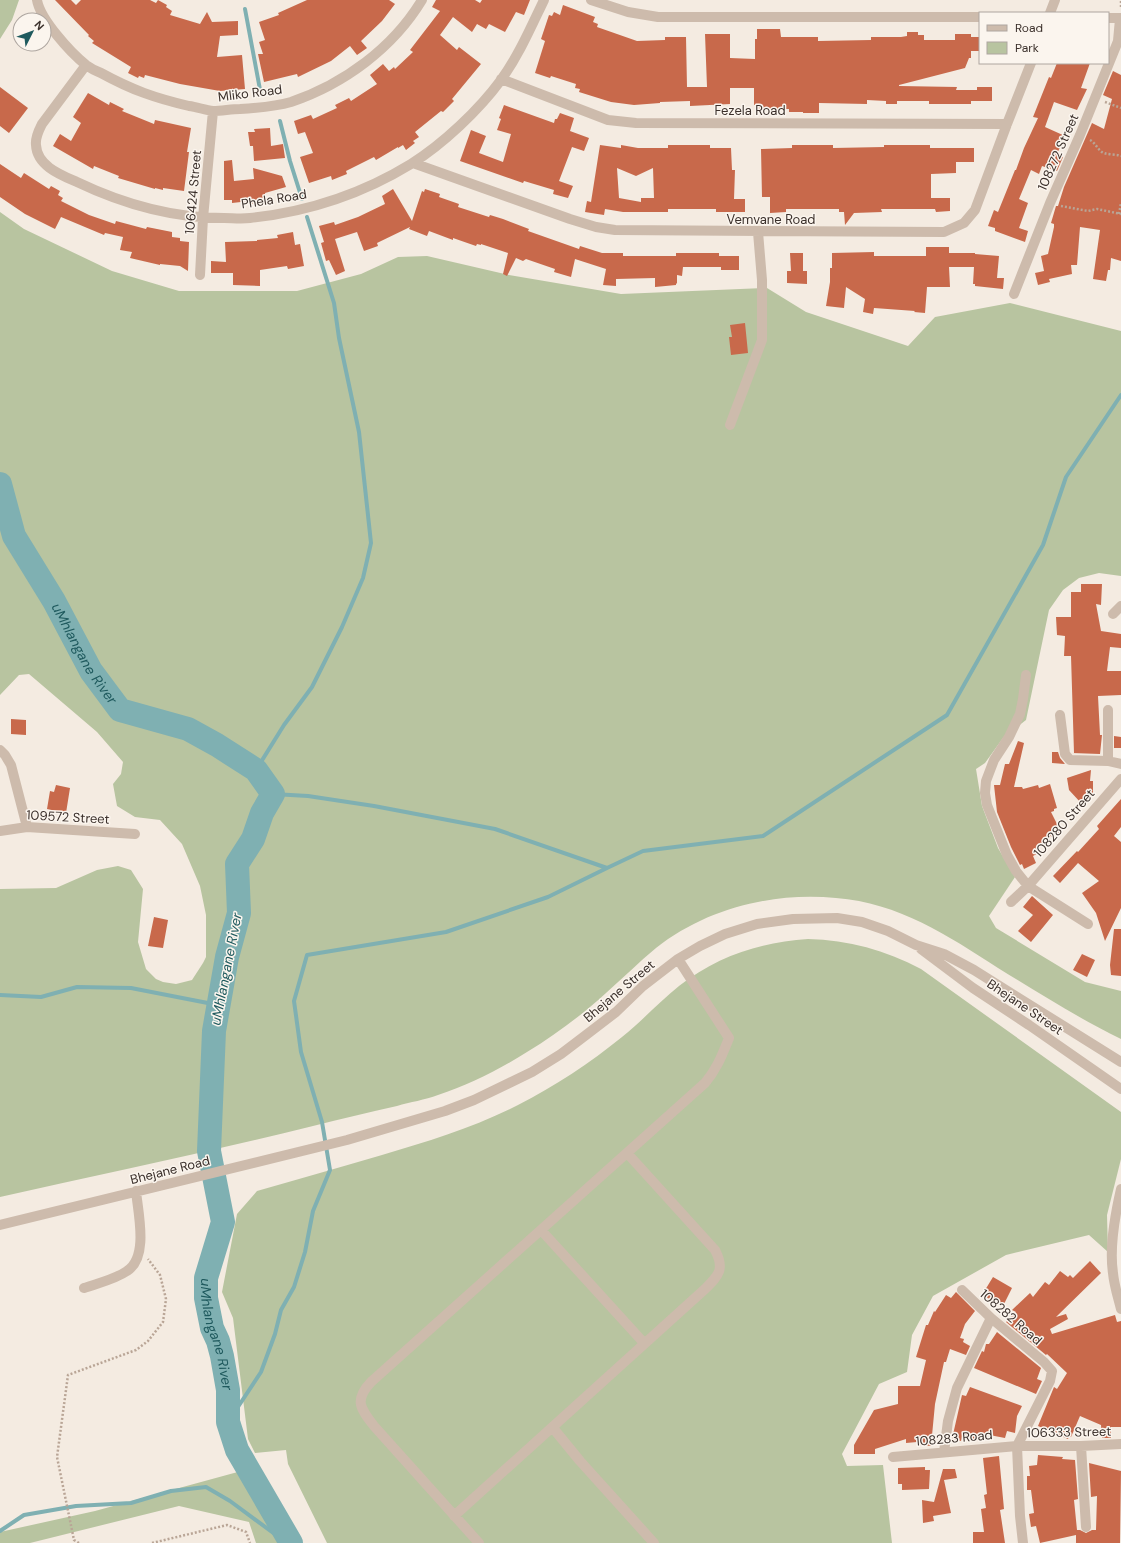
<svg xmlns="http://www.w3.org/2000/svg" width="1121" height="1543" font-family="'DM Sans',sans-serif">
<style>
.green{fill:#b8c4a0}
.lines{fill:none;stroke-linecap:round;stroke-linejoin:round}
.stream{stroke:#7fb0b2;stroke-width:4}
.river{stroke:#7fb0b2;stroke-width:24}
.building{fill:#c8694b;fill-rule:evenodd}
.path{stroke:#b9a596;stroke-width:2.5;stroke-dasharray:2 2;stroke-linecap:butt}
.minor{stroke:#cdbbac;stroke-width:10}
.labels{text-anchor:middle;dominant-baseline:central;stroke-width:3;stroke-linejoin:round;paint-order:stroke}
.street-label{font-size:13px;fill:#3b302b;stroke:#fbf5ee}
.water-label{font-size:14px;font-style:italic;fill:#1f5a5e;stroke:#fbf5ee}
</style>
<rect width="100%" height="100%" fill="#f4ebe1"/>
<!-- green -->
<path class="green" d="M0,0H19L12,20L0,39Z
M0,212L24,229L112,271L179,291H297L361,274L398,257L427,256L509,275L621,294L767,288L806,312L908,346L935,317L1010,303L1121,331V576L1099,573L1079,578L1063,590L1049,610L1026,720L1003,738L985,763L976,769L982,806L998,848L1015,877L989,916L996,928L1085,982L1121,991V1039C1078,1018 1039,993 998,968C947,935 899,903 836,898C773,892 707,908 656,948C639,962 623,978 606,993C582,1015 555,1035 527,1052C500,1069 469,1085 438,1095C425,1100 410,1102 397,1106C369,1112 341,1119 313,1126C209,1152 104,1174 0,1197V889L56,888L97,870L118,866L131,870L143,889L138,942L146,969L156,979L163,982L176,984L192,980L203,963L206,957V915L200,886L182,844L160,820L135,817L117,806L113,784L121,774L123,762L97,732L29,674L19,675L0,695Z
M808,939C849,940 885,950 921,969L1121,1112V1159L1107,1215L1108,1252L1089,1235L1006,1255L933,1296L912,1335L907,1372L879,1384L842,1454L847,1466L883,1465L892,1543H327L288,1464L286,1450L255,1453L248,1439L233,1318L222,1292L237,1214L257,1191C299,1179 341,1167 382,1155C429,1141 475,1127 518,1105C555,1086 590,1063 622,1037C642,1021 659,1002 679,986C717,956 761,942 808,939Z
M245,1470L284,1543H256L249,1522L179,1506L30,1543H0V1532L95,1511Z"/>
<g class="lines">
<!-- stream -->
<path class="stream" d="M245,9L261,95
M280,121L290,161L302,199
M256,770L284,725L312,687L342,627L363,578L371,543L359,432L339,338L334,303L307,217
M273,794L308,796L374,806L495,829L607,868L643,851L763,836L947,715L1043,545L1066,477L1121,395
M0,995L41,997L77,987L131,988L218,1005
M228,1422L261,1372L275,1334L281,1310L294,1287L305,1252L313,1211L330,1170L322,1122L301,1052L294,1001L307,955L446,932L548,897L607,868
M0,1531L24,1515L76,1506L131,1503L171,1491L206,1487L230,1501L287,1543"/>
<!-- river -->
<path class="river" id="s1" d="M0,484L14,536L54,601L91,671L120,710L188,729L217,745L256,770L273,794L262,813L253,839L237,864L239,913L227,957L214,1031L209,1151L223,1222L206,1278V1298L212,1328L218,1341L222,1356L228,1390V1422L237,1450L291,1543"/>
</g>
<!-- building -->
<path class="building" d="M55,0H71L76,5L81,0H150L156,3L158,0L167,5L166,7L172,11L170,15L200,24L207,12L212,22L238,21V35L220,36L217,57L242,55L245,89L220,91L180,84L145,75L144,78L139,76L138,78L128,73L131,67L92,43L94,41L88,36L89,35Z
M307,0H389L395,4L382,21L361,41L367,48L357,55L350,46L331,61L298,77L297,74L264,82L258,54H263L259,42L265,40L259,22L279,15L278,13Z
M436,0H475L480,3L482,0H530L524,15L516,12L505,32L489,24L486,29L477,24L472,32L453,17L440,35L457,50L459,47L481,64L452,99L454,101L443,112L441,111L415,132L419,137L413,141L415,143L406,150L403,145L398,148V147L376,160L374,157L346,171L347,174L332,180L331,176L309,183L300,157L313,153L305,132L298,134L294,121L311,115L313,119L337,108L335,105L349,98L351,101L377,84L370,75L383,64L389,71L394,67L395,69L413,52L410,50L440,11L432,7Z
M563,5L595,17L593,22L598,24L597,27L637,41L665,40V37H686L687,87H707L705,34H730V58L755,59V39H757V29H780L781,37H818V41L871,40V37H901L907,36V32H918V35H924V40H955V34H971V37H980V51H971V58H969L965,68L899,85V86L957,87L956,90H977V87H992V101H971V104H929V101H897V104H886V101L867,100V104L819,103V113H803V112H789V109H758V105H754V88H730V104L690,106V101L660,102V103L634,105L611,102L579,92L580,89L575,88L576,84L551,76L550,78L535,73L545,41L541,39L549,15L552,16L554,12L560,15Z
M1057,63H1090L1081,88L1087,89L1077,110L1054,102L1045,127L1065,136L1057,154L1063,157L1057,171L1042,166L1039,174L1031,170L1019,199L1028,203L1019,228L1028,231L1025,242L995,231V228L988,226L994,210L998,212L1015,170H1016L1024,148L1038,118L1033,117L1049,77L1051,78Z
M1113,71L1121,75V261L1111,258L1110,270H1108L1106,281L1093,279L1100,230L1080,227L1077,265H1071L1072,274L1049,279L1050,282L1038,285L1035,273L1044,271L1041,256L1048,254L1054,227V224L1051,223L1056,206H1058L1064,187L1092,123L1104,129L1112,99L1103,95Z
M0,87L28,108L9,133L0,126Z
M88,93L109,105L110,102L124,109L122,111L154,124L155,120L191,128L187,152H189L184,191L163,188V190L155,188V189L118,178L119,176L94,166L93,169L53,146L60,134L71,141L81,123L73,117Z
M504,105L554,123L555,119H557L560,113L574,118L570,131L589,138L584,151L572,147L559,181L573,186L568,198L553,194L554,190L524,181L523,183L460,161L471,130L486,136L479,153L503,162L511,134L497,130L501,119L499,118Z
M270,128L271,146L283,144L285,158L254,161L253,146H250L248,132H255L254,129Z
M600,145L621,148V145L638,148H668V145H710V148H731L732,170H735L734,199H745V212H716V209H668V212H623L605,209L604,215L585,212L587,201L591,202ZM617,168L636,176L653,168L654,198H641V202L619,198Z
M792,145H833V148L884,147V145H930V148H974V162H956V173L931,174V198H950V211L936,212L935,209H881L882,212L854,213L845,225L844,212H839V209H786V212L770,213V197H762L761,149L792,148Z
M232,160L234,181L254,179L253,168L282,176L286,187L265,193L266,202L250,204V201L232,203V200H224V161Z
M0,164L21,178L24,173L49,189L51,186L60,191L58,195L63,198L61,201L89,215L115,224L116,221L146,229L147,227L172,232V237L180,238V241L189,242L188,271L180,266L160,264V265L130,258L132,252L120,250L123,237L105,233L104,235L61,217L55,229L25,214L0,197Z
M393,189L412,221L422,191L424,192L425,189L440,194L439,197L459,204L458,207L489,217L490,215L503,219L529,229L528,231L579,249L580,246L602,253H623V256H676V253H719V256H739V270H721V267H683L682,276L677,275V283L676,284V285L655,287V278L616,279V286L603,285L606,269L575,259L571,277L554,272L555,269L526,259L523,261L516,258L507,276L503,274L508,253L481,244V245L477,244L476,246L453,238V240L429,231L427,236L409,229L410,227L377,243L378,246L364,251L357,232L335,239L345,271L336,275L329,260L326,261L321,243L324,242L319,226L334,222L335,225L358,217L385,204L382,196Z
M293,232L295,245L300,244L304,266L288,269L287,266L260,270V286L233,285V273H211V261L226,262L225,242L257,241V240L278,238L277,235Z
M926,247H949V253H975V254L999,256L997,278H1004L1003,289L975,286V284H973L974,267H949L950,287H927L925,313L914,312L915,311L874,308L873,314L863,312L865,299L846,287L844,308L826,306L830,282V268H832V253L874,252V256H926Z
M790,253H803V271H807V284L787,283V271H791Z
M745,323L748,353L731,355L729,337H732L730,325Z
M1081,584H1102L1101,605L1096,604L1101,631L1121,634V648L1110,647L1107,671H1121V695L1098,696L1100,735H1102L1100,754L1072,753H1074L1071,656H1064L1065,636L1057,635L1056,617H1071V592H1081Z
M11,719L26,720V735L11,734Z
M1114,736L1121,737V748H1114Z
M1018,741L1024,743L1014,787H1022L1023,789L1038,785L1039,788L1050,784L1057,808L1054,809V811L1051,812L1061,832L1049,838L1051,842L1038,848L1040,852L1033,856L1036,863L1024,869L1022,864L1020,865L1011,847L997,812L994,785H1000L1005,764H1009Z
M1052,752H1058L1060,758L1065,764L1052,763Z
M1091,770L1090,781H1093V793L1081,803L1069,790L1067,778Z
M56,785L70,788L66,813L47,809L50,791L54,792Z
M1121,799V827L1114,836L1121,842V908L1105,941L1096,913L1082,893L1099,881L1078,863L1060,883L1053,876L1077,851L1078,852L1099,829L1097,826Z
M1032,896L1053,915L1031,942L1018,931L1033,915L1023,907Z
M154,917L168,920L163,948L148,946Z
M1114,929H1121V976L1111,975L1110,965Z
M1082,954L1095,960L1087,977L1073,970Z
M1090,1261L1101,1273L1056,1317L1066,1314L1068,1319L1050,1329L1052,1334L1115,1315L1117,1322L1121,1321V1427H1111V1438H1102L1101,1425L1080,1416L1071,1437L1069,1436L1068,1439L1038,1426L1054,1387L1057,1389L1067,1373L1047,1354L1046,1355L1006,1322L1016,1312L1012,1310L1030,1293L1033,1297L1045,1282L1049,1285L1060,1271L1068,1277L1070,1275L1073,1278Z
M993,1277L1012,1288L1003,1306L982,1295Z
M956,1292L975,1311L965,1324L960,1338L964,1339L963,1342L970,1346L966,1355L950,1349L946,1362H944L935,1404L931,1446L917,1445V1442L906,1443V1439L875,1449V1454H854V1445L874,1410L898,1404V1386H920L926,1360L916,1357L926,1325H928L934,1311L935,1312L946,1295L951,1298Z
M997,1332L1041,1368L1037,1379L1042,1381L1036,1394L974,1368L982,1351L984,1352L986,1344H989Z
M970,1387L1022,1406L1017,1416L1015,1433L1007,1431L1005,1438L979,1433L977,1441L962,1436L961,1441L952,1439L962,1395L966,1396Z
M1038,1455L1063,1457L1062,1459L1075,1460L1078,1499L1074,1500L1077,1530H1080L1086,1533L1092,1530H1096L1097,1496L1091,1497L1089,1463L1121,1471L1120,1543H1076V1535L1040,1543L1036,1526L1031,1527L1029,1514L1034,1513L1031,1490H1027V1476H1030L1029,1466L1037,1465Z
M999,1456L1004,1509L1000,1510L1005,1543H973V1532H984L981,1509L986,1508L984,1495L987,1494L983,1458Z
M925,1467V1470H930L929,1489L902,1490V1484H898V1468Z
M943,1469H955L957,1478L944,1480L951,1513L933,1516L934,1521L923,1523L922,1500L934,1502Z"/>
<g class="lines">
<!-- path -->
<path class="path" d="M1121,7V0
M1105,102L1121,108
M1090,140C1096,143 1098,151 1104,153C1109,155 1116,154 1121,156
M1061,206L1088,211L1097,209L1121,214
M1119,214L1121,203
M79,1543L74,1540L57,1457L68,1375L136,1350L148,1341L163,1322L166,1299L160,1275L148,1259
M152,1543L227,1525L246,1532L250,1543"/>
<!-- minor -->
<path class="minor" d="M37,0C40,19 70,52 86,65C90,68 96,71 101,73C132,90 155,98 189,106C197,107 205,110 213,111C222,111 231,109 240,109C257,108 274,107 291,102C344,84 393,48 422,0
M591,0L628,12L658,17H980
M1050,13L1055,0
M1108,18H1121
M86,65L42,124C39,130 35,137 36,145C37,166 61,175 77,182C123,204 172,218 224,218C232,218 241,219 250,218C307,212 362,194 411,164C443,144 479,110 501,80C519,55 531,27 544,0
M501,79L608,120L636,123L1007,124
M413,163L570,219L596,227L615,230L944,232L964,223L975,210L1007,124L1031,63
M200,275L203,218L213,111
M1014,294L1050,203L1080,135L1118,41L1120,19
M730,425L762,340V280L758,232
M1113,614L1121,606
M1026,675L1023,699L1020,714L1009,737L994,760L986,781L985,793L987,805L1007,855L1016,871L1028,886L1088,924
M1108,710V761
M1060,715L1065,754L1070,760L1108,761L1121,764
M0,750L5,755L11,765L27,827
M0,831L27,827L135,834
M1011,902L1028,886L1121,779
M921,949L973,988L1029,1025L1121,1089
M1121,1189C1115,1215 1109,1247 1113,1273C1114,1285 1118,1297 1121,1309
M0,1225L347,1140L445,1111L474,1100L532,1072L561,1054L586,1035L616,1012L643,986L678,959L700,946L725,934L757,924L793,919L837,918L862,922L888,931L916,945L944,954L974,970L1121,1062
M541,1230L644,1343
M84,1288C98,1283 114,1280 127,1271C149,1257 138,1213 136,1191
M962,1290L991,1318L1044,1362L1052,1371L1050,1381L1017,1446L1020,1516L1023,1543
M553,1428L580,1461L654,1543
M1081,1446L1086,1527
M944,1452L948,1421L957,1388L991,1318
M893,1457L1017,1446H1081L1121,1444
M454,1516L705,1289C719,1275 725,1269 715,1250L627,1153
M479,1543L374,1426C360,1408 354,1400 371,1382L705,1083C717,1069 722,1055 729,1038L678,959"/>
</g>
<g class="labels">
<!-- street labels -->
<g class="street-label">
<text transform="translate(250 93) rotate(-7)">Mliko Road</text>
<text x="750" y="110">Fezela Road</text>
<text transform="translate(1058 152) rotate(-66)">108272 Street</text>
<text transform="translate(193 192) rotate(-85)">106424 Street</text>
<text transform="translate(274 199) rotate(-9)">Phela Road</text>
<text x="771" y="219">Vemvane Road</text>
<text transform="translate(68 817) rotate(3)">109572 Street</text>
<text transform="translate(1064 823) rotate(-49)">108280 Street</text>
<text transform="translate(619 991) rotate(-40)">Bhejane Street</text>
<text transform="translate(1025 1007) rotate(34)">Bhejane Street</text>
<text transform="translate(170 1170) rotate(-14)">Bhejane Road</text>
<text transform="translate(1011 1317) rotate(41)">108282 Road</text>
<text transform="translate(1069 1432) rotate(-1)">106333 Street</text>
<text transform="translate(954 1438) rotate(-5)">108283 Road</text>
</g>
<!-- water labels -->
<g class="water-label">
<text stroke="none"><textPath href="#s1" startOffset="191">uMhlangane River</textPath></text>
<text transform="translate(226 969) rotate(-79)">uMhlangane River</text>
<text stroke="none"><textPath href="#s1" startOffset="995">uMhlangane River</textPath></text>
</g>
</g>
<!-- legend -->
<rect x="979" y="12" width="130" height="52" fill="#fbf5ee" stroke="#aea6a0"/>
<rect x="987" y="25" width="20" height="6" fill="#cdbbac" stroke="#aea6a0"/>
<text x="1015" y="32" font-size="12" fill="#3b302b">Road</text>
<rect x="987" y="42" width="20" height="12" fill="#b8c4a0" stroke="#aea6a0"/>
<text x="1015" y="52" font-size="12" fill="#3b302b">Park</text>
<!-- north arrow -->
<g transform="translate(32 32) rotate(48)"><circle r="19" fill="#fbf5ee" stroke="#aea6a0"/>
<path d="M0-3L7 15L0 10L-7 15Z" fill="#1f5a5e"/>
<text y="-6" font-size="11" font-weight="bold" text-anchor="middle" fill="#3b302b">N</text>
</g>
</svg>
